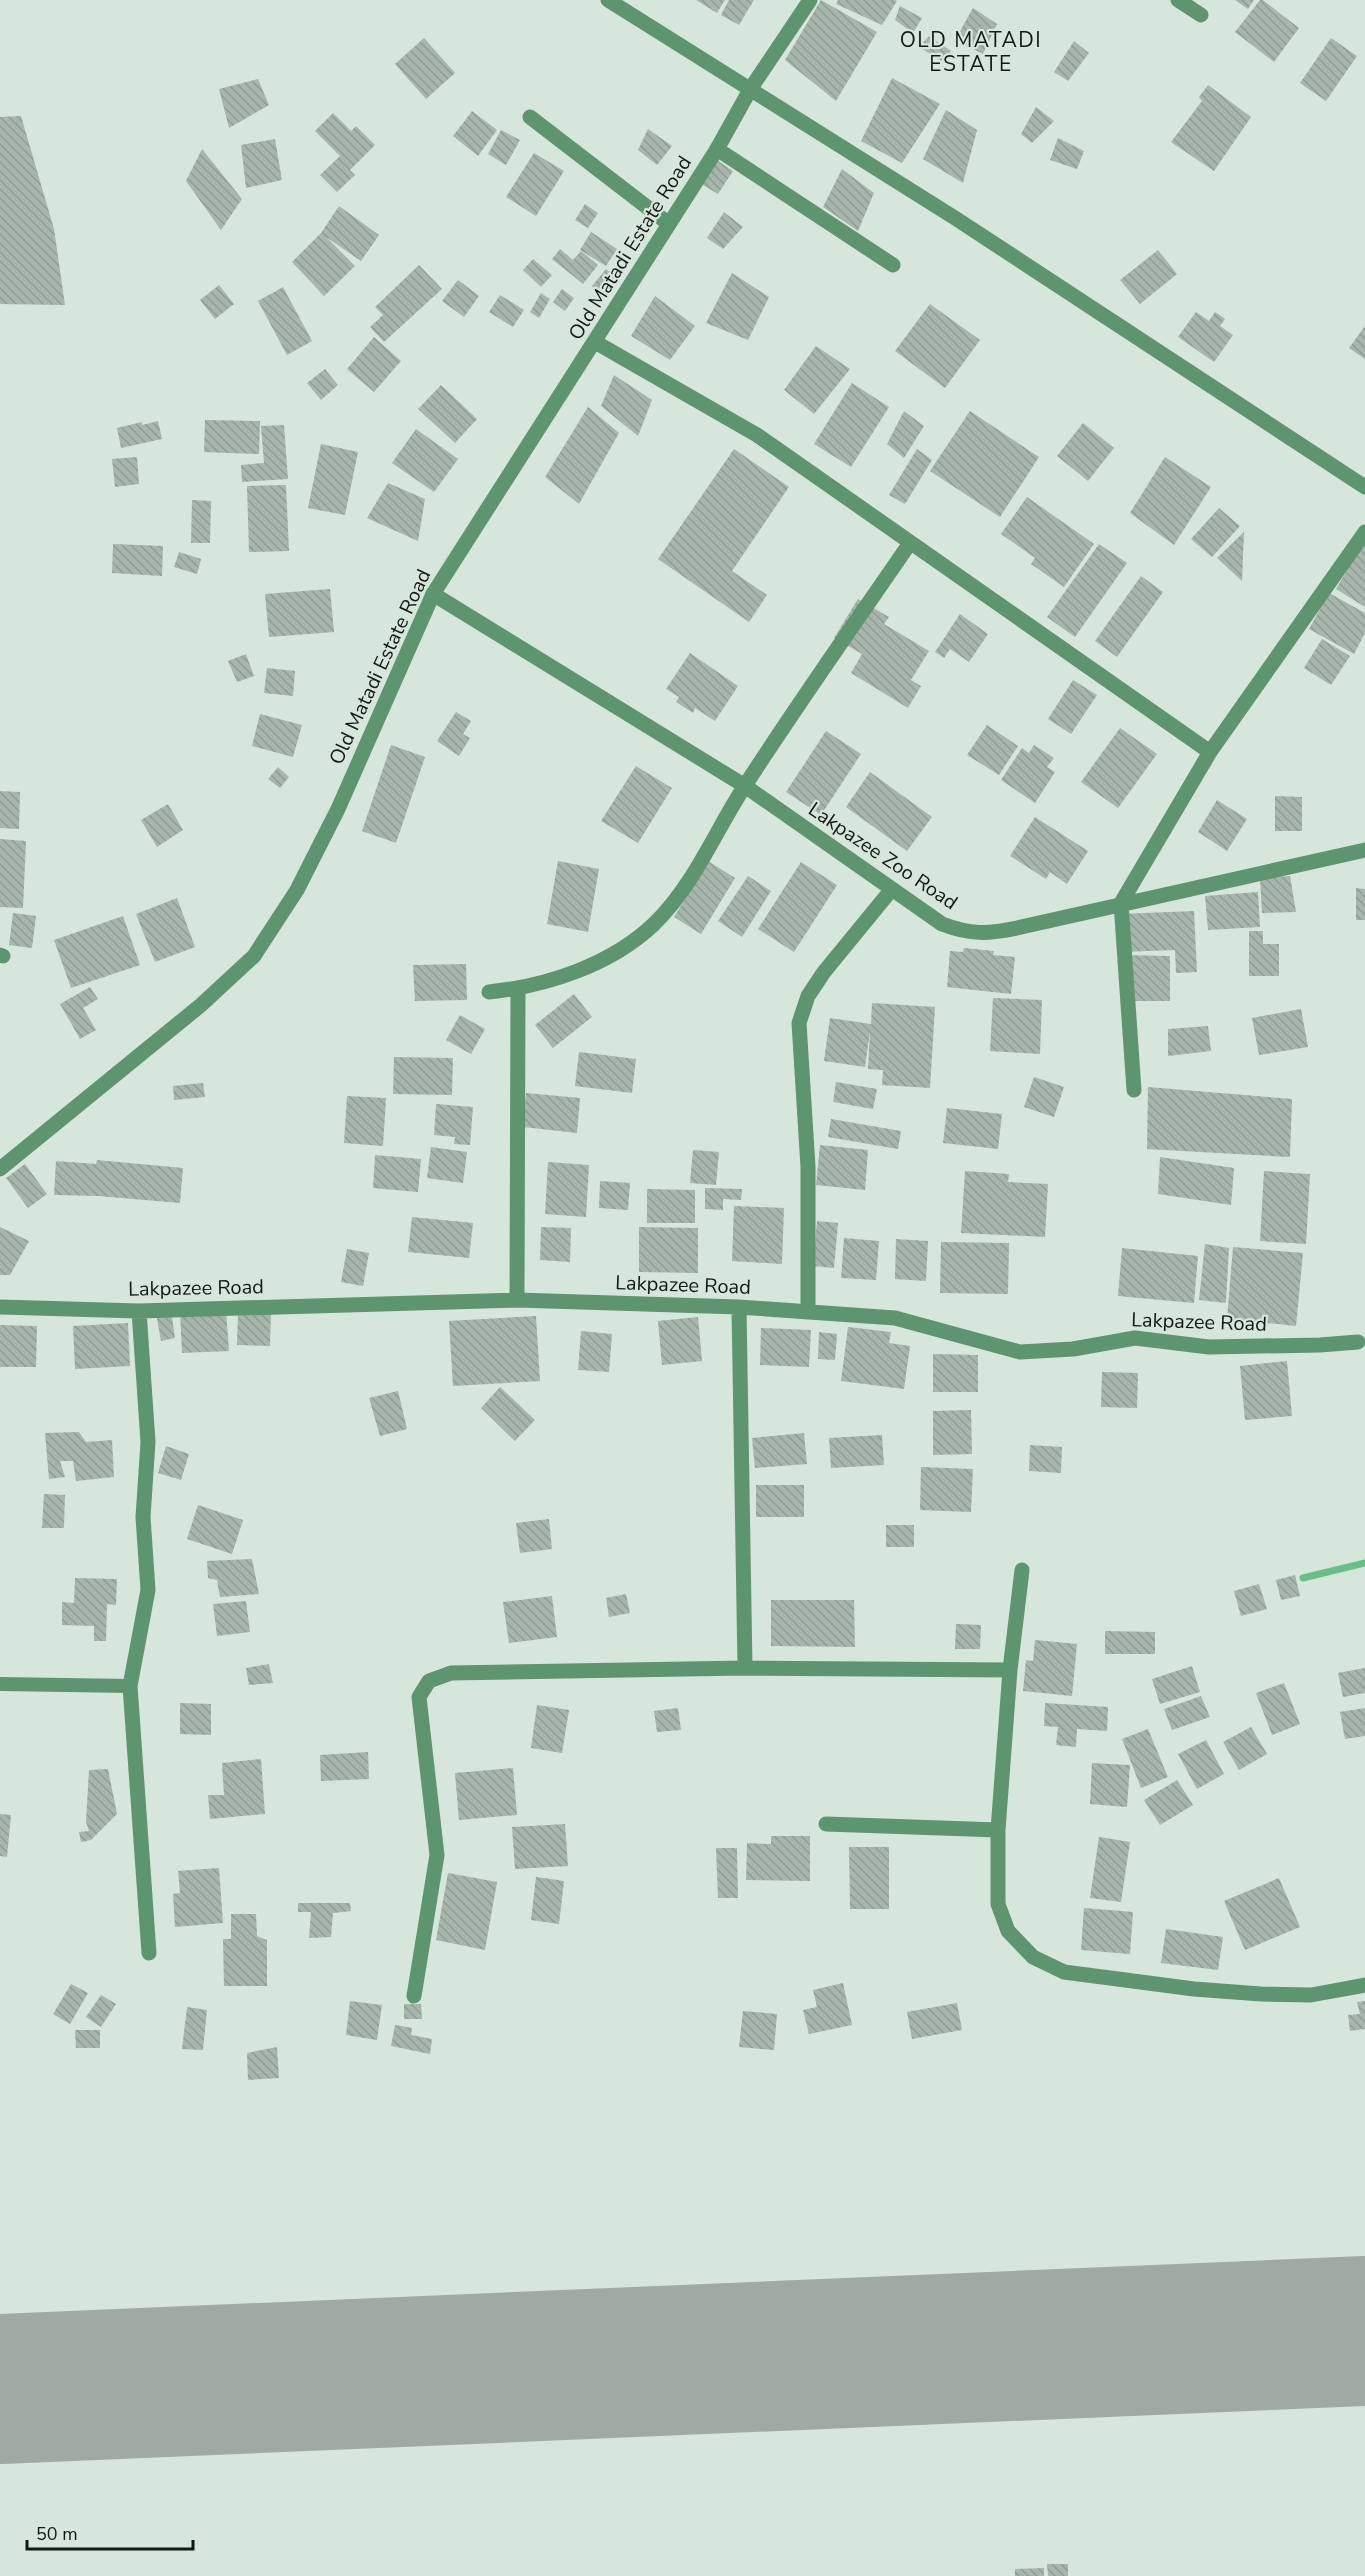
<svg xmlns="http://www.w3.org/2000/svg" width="1365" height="2576" font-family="'Nunito Sans',sans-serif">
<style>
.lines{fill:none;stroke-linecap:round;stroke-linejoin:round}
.stream{stroke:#67bf87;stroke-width:7}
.runway{stroke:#9eaaa2;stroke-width:150}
.building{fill:url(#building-back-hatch)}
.pedestrian{stroke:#5e9571;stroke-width:14}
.minor{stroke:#5e9571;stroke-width:15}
.tertiary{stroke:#5e9571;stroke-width:15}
.labels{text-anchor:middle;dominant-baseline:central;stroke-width:4.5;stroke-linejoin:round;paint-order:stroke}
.street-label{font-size:20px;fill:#121814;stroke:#d6e6db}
.neighbourhood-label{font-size:21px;letter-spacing:1.5px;fill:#121814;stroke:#d6e6db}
</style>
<defs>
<pattern id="building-back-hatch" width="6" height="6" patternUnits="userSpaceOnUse" patternTransform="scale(1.5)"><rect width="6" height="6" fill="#a7b6ab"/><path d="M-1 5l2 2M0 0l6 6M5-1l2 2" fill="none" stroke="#8f9c92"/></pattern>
</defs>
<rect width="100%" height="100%" fill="#d6e6db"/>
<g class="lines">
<!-- stream -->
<path class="stream" d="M1303,1578L1365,1563"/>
<!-- runway -->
<path class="runway" d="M0,2389L1365,2331"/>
</g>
<!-- building -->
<path class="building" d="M696,0H725L717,13Z
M729,0H754L739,25L721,15Z
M821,0L877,32L836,101L785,60Z
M838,0H895L897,1L882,25L836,4Z
M1235,0H1254L1248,9Z
M1260,0H1263L1299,28L1274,62L1235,32Z
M900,6L922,18L913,33L895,20Z
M973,8L997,24L983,54L955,40Z
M929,36L951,51L942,61L919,47Z
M424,38L455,73L426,99L395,64Z
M1331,38L1357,56L1326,101L1300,83Z
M1074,41L1089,53L1068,81L1054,72Z
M892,78L940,104L902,163L861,141Z
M258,79L269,105L229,128L219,89Z
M1208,85L1251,117L1214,171L1171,142L1202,101L1199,97Z
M1036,107L1054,121L1032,143L1021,134Z
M946,110L977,130L963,183L923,159Z
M472,111L497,130L478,156L453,136Z
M333,113L351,131L356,126L375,145L350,170L355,175L337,192L320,175L340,156L315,131Z
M21,116L54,229L65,305L0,304V117Z
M648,129L672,146L657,165L638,150Z
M501,130L520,140L506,165L488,154Z
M1058,138L1084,151L1077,169L1050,160Z
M275,139L282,180L246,188L241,145Z
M202,149L242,199L221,230L186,181Z
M534,153L564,171L536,216L506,197Z
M714,158L733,171L718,194L698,182Z
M842,169L874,193L858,231L823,207Z
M585,204L598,213L588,228L575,220Z
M339,206L379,235L361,261L326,237L355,266L324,296L292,262L321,233Z
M724,212L743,227L723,249L707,238Z
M591,232L617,249L606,266L580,250Z
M560,249L573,260L581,251L598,265L583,284L552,259Z
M1158,250L1177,274L1140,304L1120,280Z
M533,259L552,275L541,287L523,270Z
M419,265L442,289L384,342L370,327L383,315L375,307Z
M606,269L620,280L605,297L592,286Z
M732,273L769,297L748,340L706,323Z
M458,280L479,296L464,317L442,301Z
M219,285L234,304L215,319L200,300Z
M283,287L312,341L287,355L258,301Z
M562,289L574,298L565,311L553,302Z
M541,293L550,299L539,318L530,312Z
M500,295L524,310L513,327L489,312Z
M655,296L695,326L670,360L631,336Z
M930,304L980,340L945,388L895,351Z
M1196,312L1209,321L1215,312L1225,319L1220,326L1233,335L1214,362L1178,337Z
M1365,326V359L1349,348Z
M374,337L401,361L374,392L347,369Z
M816,346L850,369L814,414L784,390Z
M325,369L338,385L321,400L307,383Z
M614,375L652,400L638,436L601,406Z
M852,383L889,407L851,467L814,444Z
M441,385L477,419L455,443L418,409Z
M588,407L619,433L579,504L545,477Z
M904,411L924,426L904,458L887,444Z
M970,411L1039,457L1000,517L930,471Z
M205,420L260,421L259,454L204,452Z
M158,421L162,439L121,448L117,428L142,422V425Z
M1083,423L1114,448L1088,481L1057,456Z
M284,425L288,479L242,482L241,465L264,463L261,426Z
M416,429L458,459L434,492L392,463Z
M321,444L358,452L345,515L308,508Z
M734,449L789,487L732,571L767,595L749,622L658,559Z
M917,449L932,460L905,504L889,495Z
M137,457L139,484L115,487L112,459Z
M1165,457L1211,487L1174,545L1130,513Z
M388,483L425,499L418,541L367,518Z
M286,485L289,551L249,552L247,486Z
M1027,497L1094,544L1064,587L1031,564L1035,558L1001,534Z
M192,500L211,501L210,543H191Z
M1219,508L1240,526L1212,557L1191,539Z
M1244,532L1242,581L1217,558Z
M1365,540V607L1336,589Z
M113,544L163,546L162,576L112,573Z
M1099,544L1127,563L1075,637L1047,617Z
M179,552L201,559L197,574L174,567Z
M1141,576L1163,592L1117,657L1095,641Z
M330,589L334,632L269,637L265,594Z
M1329,593L1365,613V633L1354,654L1309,629Z
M858,599L889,617L884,624L929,651L911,680L921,686L908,708L851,673L862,654L834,638Z
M960,614L988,634L969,662L950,649L944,658L935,652Z
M1322,639L1350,656L1331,685L1304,668Z
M690,653L738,686L715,721L695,708L693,713L676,702L679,697L666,689Z
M246,654L254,676L237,682L228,661Z
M267,668L295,671L293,696L264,693Z
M1073,680L1097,695L1071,734L1048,719Z
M456,712L471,721L463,734L470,738L459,756L437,741Z
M260,714L302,725L293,757L252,746Z
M987,725L1018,746L999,775L967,755Z
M1120,728L1157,754L1118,808L1081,782Z
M826,731L861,754L821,815L786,792Z
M391,745L425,757L396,843L362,831Z
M1034,745L1054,758L1047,767L1055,772L1035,803L1001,780L1022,748L1029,753Z
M636,766L672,788L638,843L601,821Z
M278,767L289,777L280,788L268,779Z
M870,772L932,817L907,851L846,807Z
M0,791L20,792L19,829L0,828Z
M1275,796L1302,797V831H1275Z
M1217,800L1247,819L1227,851L1198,832Z
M168,804L183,830L157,847L141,820Z
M1035,817L1088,851L1067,884L1050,872L1046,879L1010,856Z
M0,839L26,841L23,908L0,907Z
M558,861L599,869L588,932L547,924Z
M708,861L735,878L701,934L674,917Z
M801,862L837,885L794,952L758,929Z
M748,876L771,891L742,937L718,921Z
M1290,876L1296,912L1262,913L1260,878Z
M1356,888L1365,889V920H1356Z
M1258,892L1260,927L1208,930L1205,896Z
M177,898L195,947L155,962L136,914Z
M1194,911L1197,972L1176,973L1175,950L1122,952L1120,914Z
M13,913L36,916L32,948L9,945Z
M123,916L140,965L71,988L54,940Z
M1249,931H1263V944H1279V976H1249Z
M964,948L994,951L993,955L1015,957L1011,994L947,987L950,951L963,952Z
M1122,955L1170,956V1001H1122Z
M466,964L467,1000L415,1001L413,965Z
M90,987L98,999L83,1008L96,1030L80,1039L60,1004Z
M574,994L592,1017L553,1048L535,1025Z
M993,998L1042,1000L1040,1054L990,1051Z
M872,1003L935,1007L930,1088L882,1085L883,1070L868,1069L870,1031L865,1067L824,1061L830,1018L871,1024Z
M1301,1009L1308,1047L1259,1055L1252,1018Z
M460,1015L485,1029L471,1054L446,1040Z
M1208,1026L1211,1051L1168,1056V1029Z
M579,1052L636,1059L632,1093L575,1086Z
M394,1057L453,1058L452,1095L393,1094Z
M1034,1077L1064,1087L1054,1117L1024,1107Z
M836,1082L877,1089L873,1109L833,1102Z
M203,1083L205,1097L174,1100L173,1086Z
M1148,1087L1292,1099L1290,1157L1147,1149Z
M526,1093L580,1098L577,1133L523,1127Z
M347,1096L386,1098L383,1146L344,1143Z
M436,1104L473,1107L470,1145L454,1144L455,1137L434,1135Z
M947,1108L1002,1114L998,1149L943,1143Z
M831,1119L901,1131L898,1149L828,1137Z
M820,1145L868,1150L865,1190L816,1185Z
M431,1147L467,1152L463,1183L427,1178Z
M693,1150L719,1152L716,1185L690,1183Z
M375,1155L421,1159L418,1192L373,1188Z
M1160,1157L1234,1168L1231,1205L1158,1194Z
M97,1160L183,1168L180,1203L98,1196L54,1195L56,1161L96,1164Z
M548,1162L589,1165L586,1217L545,1214Z
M25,1164L47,1194L28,1208L6,1178Z
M965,1171L1009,1174L1008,1182L1048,1184L1045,1237L961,1233Z
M1264,1171L1310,1174L1306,1244L1260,1241Z
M600,1181L630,1183L628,1210L599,1208Z
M705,1188L742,1189L741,1200L723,1199V1210L705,1209Z
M647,1189L695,1190V1223H647Z
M734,1206L784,1208L782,1264L732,1261Z
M412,1217L473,1223L469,1258L408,1252Z
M817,1221L838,1223L834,1268L813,1266Z
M0,1227L29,1241L10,1275H0Z
M541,1227L571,1228L570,1262L540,1260Z
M639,1227L698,1228V1273L639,1272Z
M844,1238L879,1241L876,1280L841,1278Z
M896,1239L928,1241L926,1281L895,1279Z
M941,1242L1009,1243L1008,1294L940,1293Z
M1205,1244L1229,1248L1226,1303L1199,1300Z
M1233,1247L1303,1253L1296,1326L1227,1319Z
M1122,1248L1198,1256L1194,1303L1118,1296Z
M347,1249L369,1253L363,1286L341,1282Z
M171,1310L175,1338L161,1341L156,1313Z
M226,1310L229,1351L182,1353L180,1311Z
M238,1313H271L270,1346L237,1345Z
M536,1316L540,1381L453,1386L449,1321Z
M698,1317L702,1361L662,1365L658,1321Z
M128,1323L130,1366L75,1369L73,1326Z
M0,1325L37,1326L36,1367H0Z
M848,1327L891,1332L889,1343L910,1346L904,1389L841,1381Z
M761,1328L811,1330L809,1367L760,1365Z
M581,1331L612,1334L609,1372L578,1370Z
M819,1332L837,1334L835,1360L818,1359Z
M933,1354L978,1355V1392H933Z
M1287,1361L1292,1416L1245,1420L1240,1366Z
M1102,1372L1138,1373L1137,1408L1101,1407Z
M500,1387L535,1420L515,1441L481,1408Z
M398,1391L407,1429L380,1436L369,1398Z
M971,1410L972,1454L933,1455V1411Z
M79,1432L86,1442L112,1440L114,1477L76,1481L73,1461H60L65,1477L49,1479L45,1433Z
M804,1433L807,1464L755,1468L752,1438Z
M882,1435L884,1465L831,1468L829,1438Z
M1030,1445L1062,1447L1061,1473L1029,1471Z
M166,1446L189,1454L181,1480L158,1473Z
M921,1467L973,1469L971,1512L920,1510Z
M756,1485H804V1517H756Z
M44,1494L65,1495L64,1528H42Z
M198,1505L243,1520L232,1554L187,1539Z
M549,1519L552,1549L520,1553L516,1523Z
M886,1525H914V1547H886Z
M252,1559L259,1594L220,1597L217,1580L208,1578L207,1561Z
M1295,1575L1300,1596L1281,1600L1276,1580Z
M75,1578L117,1579L116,1605L107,1604L106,1641H94V1626L62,1625V1602L74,1603Z
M1259,1584L1267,1609L1241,1616L1234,1591Z
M626,1594L630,1613L609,1617L606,1598Z
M552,1596L557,1637L509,1643L503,1602Z
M771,1600H854L855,1647L771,1646Z
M246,1601L250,1632L217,1636L213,1604Z
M956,1624L981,1625L980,1649H955Z
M1105,1631L1155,1632V1654H1105Z
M1035,1640L1077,1644L1072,1696L1023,1691L1026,1660L1033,1661Z
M269,1664L273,1683L249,1685L246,1668Z
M1192,1666L1200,1692L1160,1704L1152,1679Z
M1365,1668V1693L1343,1697L1338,1673Z
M1284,1683L1300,1724L1272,1735L1256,1693Z
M1201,1696L1210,1717L1172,1730L1164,1709Z
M180,1703L211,1704V1735L180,1734Z
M1045,1703L1108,1707L1107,1731L1077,1729L1076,1747L1056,1745L1058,1727L1044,1726Z
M537,1705L569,1710L562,1753L531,1748Z
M678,1708L681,1730L657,1732L654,1711Z
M1365,1708V1736L1345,1739L1340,1712Z
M1251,1727L1267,1754L1239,1770L1223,1742Z
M1148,1729L1168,1777L1141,1788L1122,1739Z
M1206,1740L1224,1774L1197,1789L1178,1754Z
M368,1752L369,1779L321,1781L320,1755Z
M261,1759L265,1814L210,1819L208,1795H224L222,1763Z
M1092,1763L1130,1765L1127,1807L1090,1804Z
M513,1768L517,1815L459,1820L455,1773Z
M108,1769L117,1814L91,1840L81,1842L79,1832L89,1831L86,1822L89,1770Z
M1177,1780L1193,1805L1160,1825L1144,1800Z
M0,1814L11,1815L7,1857L0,1856Z
M565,1824L568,1866L515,1869L512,1827Z
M771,1836H810V1881L746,1880L747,1843L771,1844Z
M1099,1837L1130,1842L1121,1902L1090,1898Z
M849,1847H889V1909H850Z
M716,1848H737L738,1898H718Z
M219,1868L223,1923L175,1927L173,1894L180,1893L178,1871Z
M448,1873L497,1882L485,1950L436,1940Z
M536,1877L564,1881L559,1924L531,1920Z
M1279,1878L1300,1927L1245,1950L1224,1901Z
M298,1903H350L351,1911L333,1913L331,1937L309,1938L311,1912H298Z
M1084,1908L1133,1912L1130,1954L1081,1950Z
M231,1914H256L257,1936L267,1940V1986H224L223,1939H231Z
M1166,1929L1223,1937L1218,1970L1161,1963Z
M843,1983L852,2025L809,2034L803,2010L817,2007L813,1990Z
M71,1984L88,1993L70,2024L53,2014Z
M101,1995L116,2004L101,2027L86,2017Z
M350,2001L382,2005L377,2040L346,2035Z
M1365,2001V2029L1350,2031L1348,2015L1360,2014L1357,2002Z
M957,2003L962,2030L912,2039L907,2012Z
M404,2004H421L422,2019H404Z
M187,2007L207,2010L203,2050L182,2049Z
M743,2011L777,2014L774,2050L739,2047Z
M395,2025L412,2028L411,2035L432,2039L430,2054L391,2046Z
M75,2030H100V2048H76Z
M277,2047L279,2078L248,2080L247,2053Z
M1047,2564H1068V2576H1048Z
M1044,2568V2576H1015V2569Z"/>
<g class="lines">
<!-- pedestrian -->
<path class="pedestrian" d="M0,1684L130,1686"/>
<!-- minor -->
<path class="minor" d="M608,0L955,218L1365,487
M1178,0L1201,15
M530,117L669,224
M717,149L893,265
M595,342L757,435L1210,752L1121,903L1134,1090
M433,594L745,786L942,924C971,935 988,934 1017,928L1365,850
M1210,752L1365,532
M0,955L3,956
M489,992C547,986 611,965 654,924C695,884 715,831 746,784C799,702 855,623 910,543
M517,1300L518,989
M0,1307L139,1311L517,1300L739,1307L895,1318L1020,1352L1073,1349L1135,1338L1209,1347L1320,1345L1358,1342
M739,1307L745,1668
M139,1311L148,1442L143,1517L148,1590L130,1686L149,1953
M808,1311V1167L799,1023L808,996L824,972L892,889
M1022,1570L1010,1670L998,1830V1904L1008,1931L1033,1957L1064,1972L1194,1989L1261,1994L1311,1995L1365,1985
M826,1824L998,1830
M414,1996L437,1855L419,1697L429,1681L451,1673L745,1668L1010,1670"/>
<!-- tertiary -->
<path class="tertiary" d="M0,1169L201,1005L254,956L297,890L338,809L433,594L717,149L751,88L810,0"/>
</g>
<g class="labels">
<!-- street labels -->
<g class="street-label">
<text transform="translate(630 248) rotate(-58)">Old Matadi Estate Road</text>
<text transform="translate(380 667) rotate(-65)">Old Matadi Estate Road</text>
<text transform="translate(883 856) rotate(34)">Lakpazee Zoo Road</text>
<text transform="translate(683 1285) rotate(2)">Lakpazee Road</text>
<text transform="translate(196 1288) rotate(-1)">Lakpazee Road</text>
<text transform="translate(1199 1322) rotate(2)">Lakpazee Road</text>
</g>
<!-- neighbourhood labels -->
<g class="neighbourhood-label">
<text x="971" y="40">OLD MATADI<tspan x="971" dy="24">ESTATE</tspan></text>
</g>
</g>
<!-- scale -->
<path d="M27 2540v9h166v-9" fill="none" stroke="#121814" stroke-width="3"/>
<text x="36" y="2540" font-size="18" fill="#121814" stroke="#d6e6db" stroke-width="4.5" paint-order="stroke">50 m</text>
</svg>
